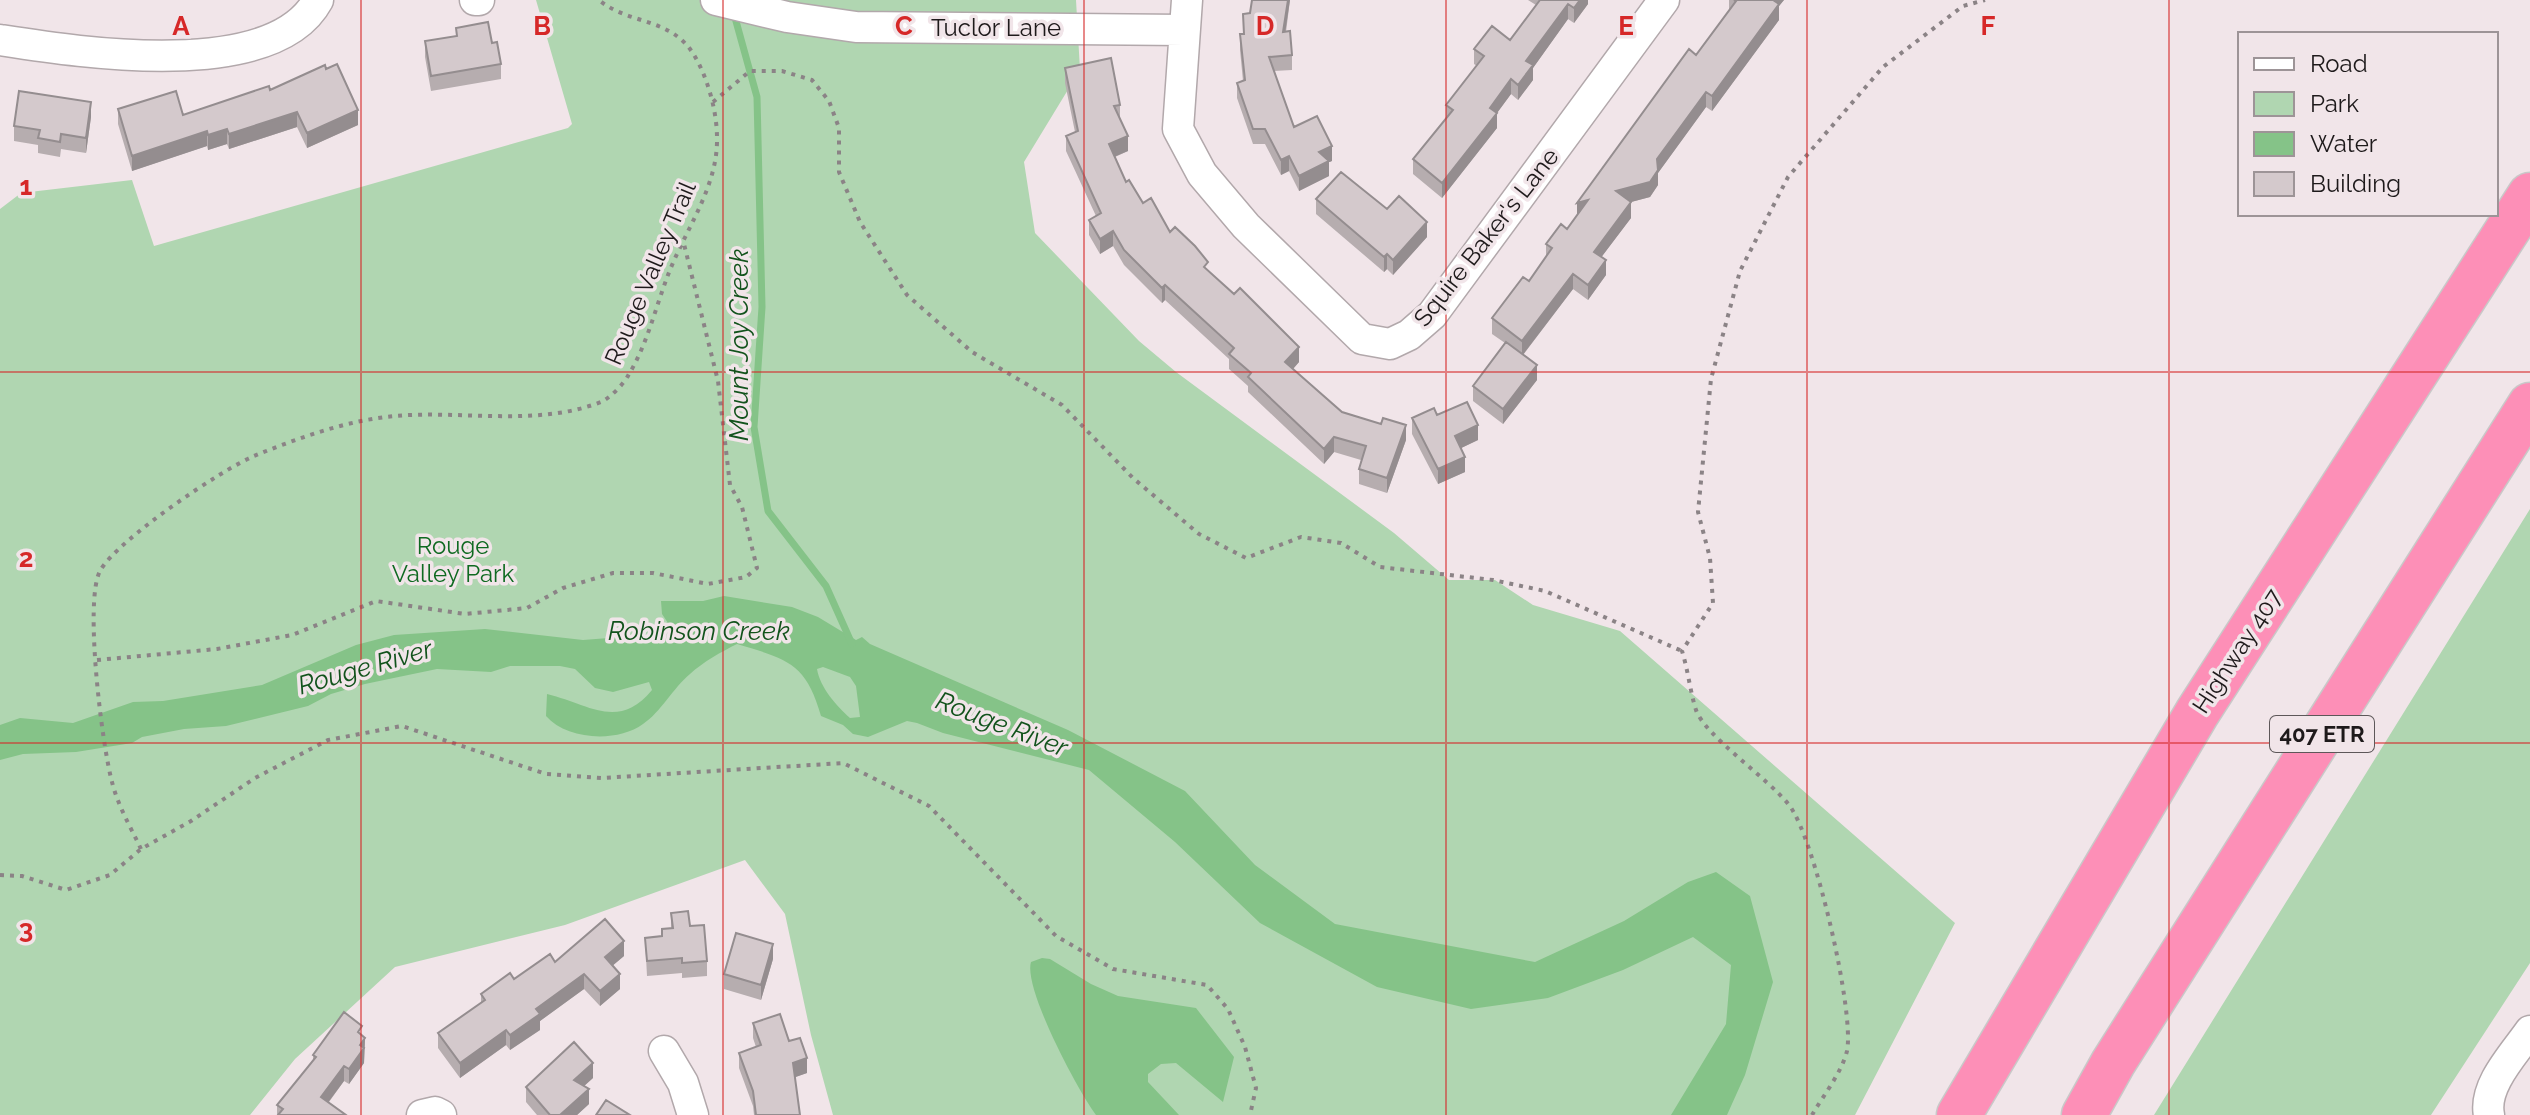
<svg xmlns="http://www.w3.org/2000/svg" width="2530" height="1115" font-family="Raleway,sans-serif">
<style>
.green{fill:#b0d6b1}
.water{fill:#85c388;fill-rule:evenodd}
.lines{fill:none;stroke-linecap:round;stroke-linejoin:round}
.stream{stroke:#85c388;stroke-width:7}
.minor-casing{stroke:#b2a8ab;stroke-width:33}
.highway-casing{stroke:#c9c8c8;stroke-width:47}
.path{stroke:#8b8386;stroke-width:4;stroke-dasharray:4 6;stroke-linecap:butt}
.minor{stroke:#fff;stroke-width:30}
.highway{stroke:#fd8fb7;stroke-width:44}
.wall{fill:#b6adaf}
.shaded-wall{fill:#948d8f}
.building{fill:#d4c9cc;stroke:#948d8f;stroke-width:2}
.grid{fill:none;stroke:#d62828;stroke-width:2;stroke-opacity:0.55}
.labels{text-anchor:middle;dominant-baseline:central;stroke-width:7;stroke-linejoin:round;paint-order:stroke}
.shield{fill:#f1e5e9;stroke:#5d5759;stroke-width:2}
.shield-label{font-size:22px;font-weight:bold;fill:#1e1a1b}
.street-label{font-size:24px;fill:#1e1a1b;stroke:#f1e5e9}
.park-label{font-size:24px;fill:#0f6a21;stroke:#f1e5e9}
.water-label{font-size:26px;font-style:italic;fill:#12531c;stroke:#f1e5e9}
.grid-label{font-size:26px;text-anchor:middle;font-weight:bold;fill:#d62828;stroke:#f1e5e9;stroke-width:7;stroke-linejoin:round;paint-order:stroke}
</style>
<rect width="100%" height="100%" fill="#f1e5e9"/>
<!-- green -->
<path class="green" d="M536,0H1076L1080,70L1024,162L1035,233L1139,341L1176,372L1394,533L1449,580H1495L1533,605L1620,631L1955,923L1855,1115H833L811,1035L785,914L745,860L565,925L395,967L295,1059L250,1115H0V209L21,193L132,180L154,246L568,128L572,124Z
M2530,509V963L2431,1115H2154Z"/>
<!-- water -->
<path class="water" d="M724,596L792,607L818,617L856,640L862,637L870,644L1068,730L1185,791L1255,865L1335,924L1535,962L1624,921L1688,882L1716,872L1750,896L1773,982L1745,1075L1727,1115H1671L1726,1024L1731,965L1693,937L1623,970L1548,998L1471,1009L1377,987L1260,923L1175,842L1089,770L943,733L917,723L907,721L868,737L853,734L843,725L821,716C806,662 786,659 737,644C721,652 703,662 690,674C673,688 661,712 643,724C617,743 567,740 546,716L547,694C589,704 618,731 652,690L649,682L613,692L595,688L575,669L560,666H510L491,672L437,669L365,684L331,694L308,706L226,726L184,729L142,737L132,743L76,752L23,754L0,760V725L20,718L73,723L133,702L163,701L262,685L356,645L394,635L485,629L583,640L660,634L667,632L670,626L662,614L661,601H703ZM823,667L850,677L856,686L860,717L850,718C837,706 820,688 817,669Z
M1042,958L1050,959L1091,984L1118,996L1196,1008L1234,1057L1223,1102L1176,1063L1161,1064L1148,1074V1082L1179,1115H1096C1078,1091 1023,988 1031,962Z"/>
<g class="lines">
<!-- stream -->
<path class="stream" d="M734,14L757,97L762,307L754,427L768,511L826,586L852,644"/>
<defs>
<path id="minor" d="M475,0H479
M716,0L787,17L856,27L1184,30
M1187,0L1178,129L1202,174L1246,226L1362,339L1390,344L1409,335L1432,315L1664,0
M0,40C78,52 273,83 318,0
M664,1051L683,1083L693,1115
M422,1115L435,1112L441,1115
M2489,1115C2483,1086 2514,1054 2530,1031"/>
<path id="highway" d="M1959,1115L2197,713L2530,195
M2084,1115L2113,1063L2530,405"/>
</defs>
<!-- minor casing -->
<use href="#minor" class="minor-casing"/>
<!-- highway casing -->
<use href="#highway" class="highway-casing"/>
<!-- path -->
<path class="path" d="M713,102L750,71H782L812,80L829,101L839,128V172L860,222L907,295L972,352L1062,405L1133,478L1199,534L1246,558L1301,537L1341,543L1380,567L1493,580L1545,591L1682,651
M97,660L217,649L292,635L376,601L465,614L527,608L563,588L613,573H653L708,584L746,577L757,568L742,507L730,485L718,381L683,240
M141,849C131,828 118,806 112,782C102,745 84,601 100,571C117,540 221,470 254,456C298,438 348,420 395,416C462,410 537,427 601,402C610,398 624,384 629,374C647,345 656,306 668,275C685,230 718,187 717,138C717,112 708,78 694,55C671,17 629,25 599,0
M0,875L22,876L66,890L110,875L141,849L191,821L255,778L328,740L402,726L546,774L601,778L843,763L929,806L1056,936L1113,969L1207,985L1228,1009L1245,1047L1256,1088L1250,1115
M1812,1115C1823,1096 1842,1072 1847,1051C1855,1012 1814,836 1789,805C1768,778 1705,736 1696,710C1690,691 1688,670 1682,651L1713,603L1710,558L1698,512L1711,379L1740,271L1788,177L1883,67L1963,6L1985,0"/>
<!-- minor -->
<use href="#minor" class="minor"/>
<!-- highway -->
<use href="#highway" class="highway"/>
</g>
<!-- wall -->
<path class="wall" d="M1252,0H1290L1286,32L1292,55V70L1274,71L1294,127L1332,161L1329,162V176L1299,191L1289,171L1281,175L1265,144H1253L1237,98V83L1243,81L1240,50V34H1243V14L1250,13Z
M1528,0H1588V4L1574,23L1568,19L1533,68V80L1518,100L1511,94L1497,113V128L1442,198L1413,174V159L1446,118V105L1477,66L1474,64V49L1510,40L1536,5Z
M1729,0H1784L1779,6V20L1712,111L1706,107L1658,173V185L1650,197L1631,202V218L1601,257L1606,275L1588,300L1573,289L1523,355L1537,380L1503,424L1473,401V386L1505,343L1492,334V318L1529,281L1546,257V244L1567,229L1729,10Z
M456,28L501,64V79L431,91L425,57V41L456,36Z
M1065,68L1120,105V118L1128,151L1115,157L1126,182L1143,203L1170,232L1299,362L1293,369L1342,412L1406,440L1387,493L1359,484V469L1361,460L1334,452L1324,464L1248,392V386L1229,369V359L1165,300L1162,303L1124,265L1113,246L1100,254L1089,235V220L1096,216L1066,151V136L1075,132L1065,83Z
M270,90L358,125L307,148L297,127L229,149L227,144L208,150L207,146L132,171L118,124V109L183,115Z
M91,117L86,153L61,149L60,157L38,153V145L14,141V126Z
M1316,199L1387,209L1427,237L1393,275L1387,269L1384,272L1316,214Z
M1437,415L1478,440L1461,448L1465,472L1438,484L1412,434V418Z
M671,913L690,926L707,961V976L682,978V973L647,976L645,938L662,936V929L671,928Z
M624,956L612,966L620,989L600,1006L584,989L540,1021V1030L510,1050L506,1045L460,1078L438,1048V1033L481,1003V994L555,962Z
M773,959L761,1000L724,989V974Z
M753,1023L789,1041L807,1073L795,1077L800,1115H754L753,1106L739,1068V1053L756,1047L753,1038Z
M362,1036L365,1038L364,1063L349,1084L344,1081L329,1102L346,1115H277V1105L313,1062V1055Z
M593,1078L584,1086L589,1104L577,1115H537L526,1102V1087Z"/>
<!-- shaded-wall -->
<path class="shaded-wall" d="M1288,0H1290L1283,47V32Z
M1580,0H1588V4L1574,23V8Z
M1772,0H1784L1779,6V20L1712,111V96Z
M1568,4V19L1533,68V80L1518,100V85L1526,61Z
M1511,79V94L1497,113V128L1442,198V183L1490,108Z
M1706,92V107L1658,173V185L1650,197L1616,206V191L1657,159Z
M91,102V117L86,153V138Z
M358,110V125L307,148V133Z
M297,112V127L229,149V134Z
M227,129V144L208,150V135Z
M207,131V146L132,171V156Z
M1128,136V151L1109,159V144Z
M1332,146V161L1329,162V176L1299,191V176L1319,152Z
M1289,156V171L1281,175V160Z
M1588,200L1577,218V203Z
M1631,202V218L1594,267V252Z
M1427,222V237L1393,275V260Z
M1113,231V246L1100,254V239Z
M1387,254V269L1384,272V257Z
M1606,260V275L1588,300V285Z
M1573,274V289L1522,356V341Z
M1165,285V300L1162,303V288Z
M1299,347V362L1285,378V362Z
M1537,365V380L1503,424V409Z
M1406,425V440L1387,493V478Z
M1478,425V440L1455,451V436Z
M1334,437V452L1324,464V449Z
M1465,457V472L1438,484V469Z
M624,941V956L605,972V957Z
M773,944V959L761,1000V985Z
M584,974V989L540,1021V1030L510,1050V1035L536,1009Z
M620,974V989L600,1006V991Z
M506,1030V1045L460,1078V1063Z
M365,1038L364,1063L349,1084V1069L360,1045Z
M807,1058V1073L793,1078V1063Z
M593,1063V1078L574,1095V1080Z
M344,1066V1081L321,1112V1097Z
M589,1089V1104L577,1115H560Z"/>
<!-- building -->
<path class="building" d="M1252,0H1288L1283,32L1290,31L1292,55L1269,57L1294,127L1317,116L1332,146L1319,152L1329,161L1299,176L1289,156L1281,160L1265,129H1253L1237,83L1245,80L1240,34H1244L1243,14L1250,13Z
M1540,0H1580L1574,8L1568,4L1526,61L1533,65L1518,85L1511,79L1490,108L1497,113L1442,183L1413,159L1453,110L1446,105L1484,56L1474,49L1492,26L1510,40Z
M1734,0H1773L1779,4L1712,96L1706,92L1657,159L1658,170L1650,182L1616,191L1631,202L1594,252L1606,260L1588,285L1573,274L1522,341L1492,318L1523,277L1529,281L1552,248L1546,244L1561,224L1567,229L1588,200L1577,203L1689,49L1696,55L1736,1Z
M488,22L492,43L497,42L501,64L431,76L425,41L457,36L456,28Z
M1111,58L1120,105L1114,106L1128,136L1109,144L1126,182L1129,180L1143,203L1151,198L1170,232L1175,227L1195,246L1208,262L1204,267L1234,294L1240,288L1299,347L1285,362L1342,412L1381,424L1383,418L1406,425L1387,478L1359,469L1366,446L1334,437L1324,449L1248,377L1251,373L1229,354L1234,348L1165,285L1162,288L1124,250L1113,231L1100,239L1089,220L1101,213L1066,136L1078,131L1065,68Z
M337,64L358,110L307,133L297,112L229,134L227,129L208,135L207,131L132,156L118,109L176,91L183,115L269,86L270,90L325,65L326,69Z
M19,91L91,102L86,138L61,134L60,142L38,138L40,130L14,126Z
M1341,172L1387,209L1399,196L1427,222L1393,260L1387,254L1384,257L1316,199Z
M1506,342L1537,365L1503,409L1473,386Z
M1467,402L1478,425L1455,436L1465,457L1438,469L1412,418L1434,408L1437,415Z
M688,911L690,926L704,925L707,961L682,963V958L647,961L645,938L662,936V929L673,928L671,913Z
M605,919L624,941L605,957L620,974L600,991L584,974L536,1009L540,1014L510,1035L506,1030L460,1063L438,1033L485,1000L481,994L510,973L514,979L550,954L555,962Z
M736,933L773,944L761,985L724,974Z
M344,1012L362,1026L358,1032L365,1038L360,1045L364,1048L349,1069L344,1066L321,1097L346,1115H278L283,1109L277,1105L316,1057L313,1055Z
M780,1014L789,1041L800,1038L807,1058L793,1063L800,1115H756L753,1091L739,1053L761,1045L753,1023Z
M574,1042L593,1063L574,1080L589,1089L560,1115H550L526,1087Z
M606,1100L630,1115H596Z"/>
<!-- grid -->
<path class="grid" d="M361,0V1115M723,0V1115M1084,0V1115M1446,0V1115M1807,0V1115M2169,0V1115M0,372H2530M0,743H2530"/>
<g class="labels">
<!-- shield labels -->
<rect class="shield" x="2270" y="716" width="104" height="36" rx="6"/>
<g class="shield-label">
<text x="2322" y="734">407 ETR</text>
</g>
<!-- street labels -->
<g class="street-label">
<text x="996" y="27">Tuclor Lane</text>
<text transform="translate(1486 237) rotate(-52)">Squire Baker's Lane</text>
<text transform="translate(650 273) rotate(-67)">Rouge Valley Trail</text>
<text transform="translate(2237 651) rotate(-57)">Highway 407</text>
</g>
<!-- park labels -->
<g class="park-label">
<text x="453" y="545">Rouge<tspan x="453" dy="28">Valley Park</tspan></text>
</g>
<!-- water labels -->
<g class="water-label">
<text transform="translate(739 345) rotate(-90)">Mount Joy Creek</text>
<text x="699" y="631">Robinson Creek</text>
<text transform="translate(365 667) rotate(-16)">Rouge River</text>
<text transform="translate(1002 724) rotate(21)">Rouge River</text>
</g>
</g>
<g class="grid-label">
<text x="181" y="35">A</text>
<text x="542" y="35">B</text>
<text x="904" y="35">C</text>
<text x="1265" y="35">D</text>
<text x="1626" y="35">E</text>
<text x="1988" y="35">F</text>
<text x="26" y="195">1</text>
<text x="26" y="567">2</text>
<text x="26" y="938">3</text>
</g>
<!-- legend -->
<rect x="2238" y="32" width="260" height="184" fill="#f1e5e9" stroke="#9d9497" stroke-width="2"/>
<rect x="2254" y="58" width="40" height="12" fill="#ffffff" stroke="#9d9497" stroke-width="2"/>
<text x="2310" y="72" font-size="24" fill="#1e1a1b">Road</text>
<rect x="2254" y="92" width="40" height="24" fill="#b0d6b1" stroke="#9d9497" stroke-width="2"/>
<text x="2310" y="112" font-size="24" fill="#1e1a1b">Park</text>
<rect x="2254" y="132" width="40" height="24" fill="#85c388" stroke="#9d9497" stroke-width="2"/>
<text x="2310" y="152" font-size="24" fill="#1e1a1b">Water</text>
<rect x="2254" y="172" width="40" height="24" fill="#d4c9cc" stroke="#9d9497" stroke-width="2"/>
<text x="2310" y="192" font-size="24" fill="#1e1a1b">Building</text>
</svg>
